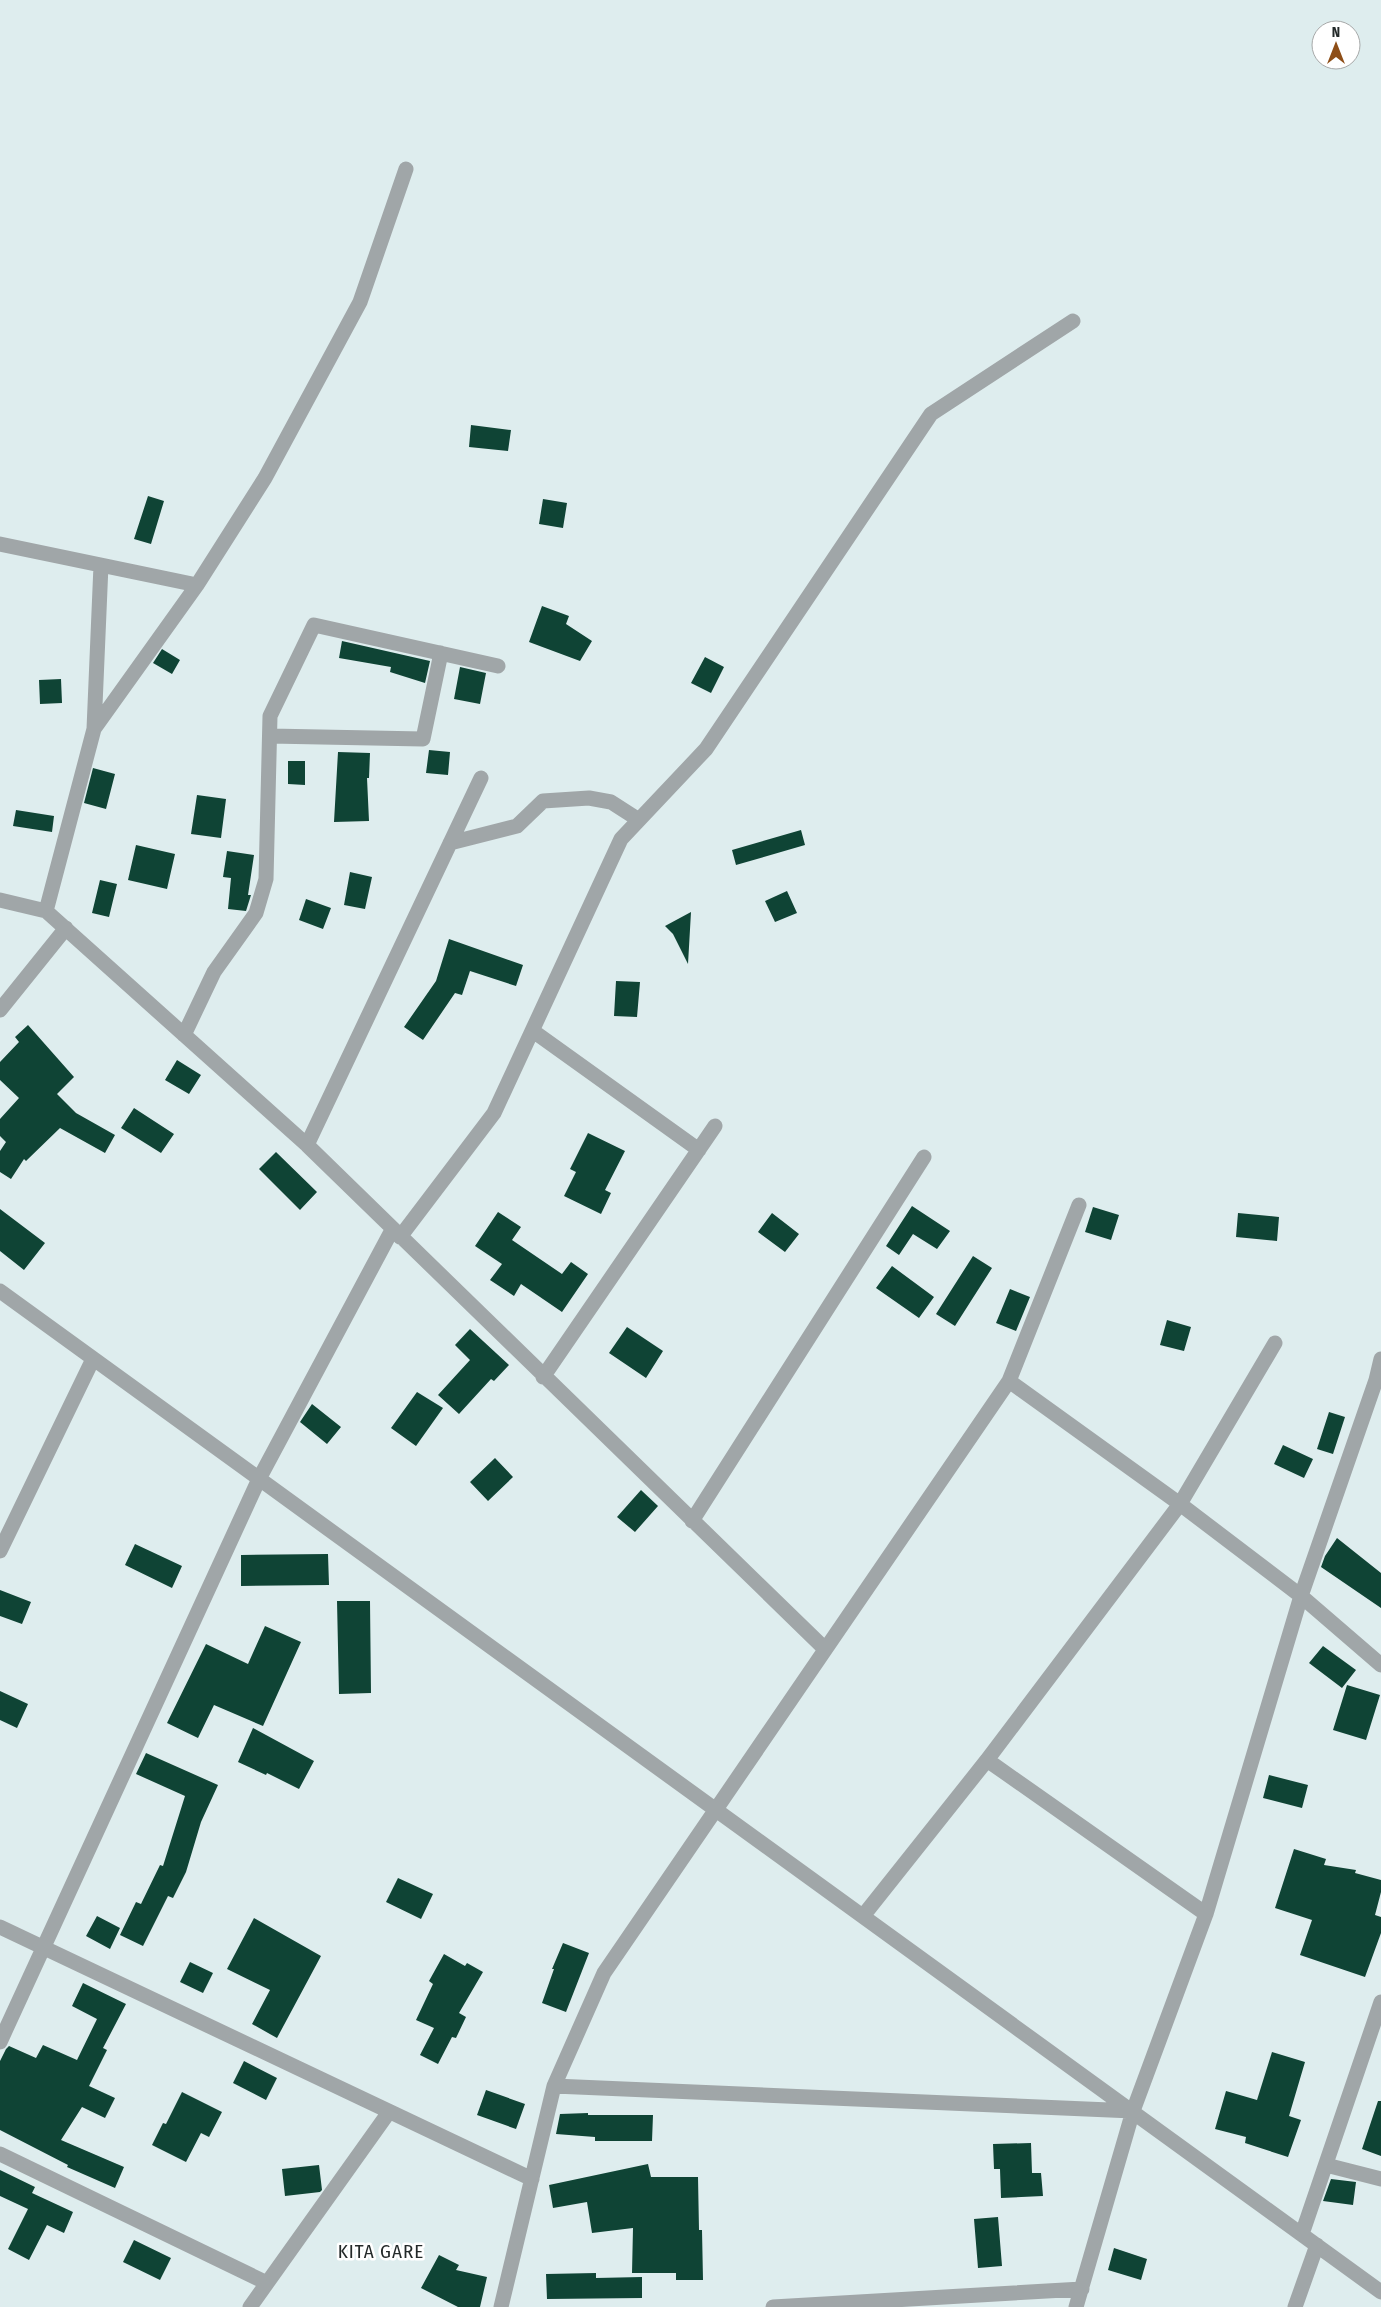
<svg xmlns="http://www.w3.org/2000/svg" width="1381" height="2307" font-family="'Fira Sans Condensed',sans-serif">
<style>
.building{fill:#0f4435}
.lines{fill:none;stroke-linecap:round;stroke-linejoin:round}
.minor{stroke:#a0a6a8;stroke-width:15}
.labels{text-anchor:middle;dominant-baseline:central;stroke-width:5;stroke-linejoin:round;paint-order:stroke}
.quarter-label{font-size:19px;letter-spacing:1px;fill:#232929;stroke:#fff}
</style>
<rect width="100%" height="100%" fill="#deedee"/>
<!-- building -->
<path class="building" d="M471,425L511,430L508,451L469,447Z
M148,496L164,501L151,544L134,539Z
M543,499L567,503L563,528L539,524Z
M542,606L569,616L566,624L592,641L580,661L529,642Z
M342,641L430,661L425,683L390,672L391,667L339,658Z
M162,649L180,660L172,674L153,663Z
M705,657L724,667L711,693L691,683Z
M460,667L486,673L480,704L454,699Z
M61,679L62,703L40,704L39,680Z
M429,750L450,752L448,775L426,773Z
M338,752L370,753L369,778H367L369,821L334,822Z
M288,761H305V785L288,784Z
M93,768L115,774L106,809L84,803Z
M197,795L226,799L221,838L191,834Z
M16,810L54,816L52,832L13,826Z
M801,830L805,845L736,865L732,850Z
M136,845L175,854L167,889L128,880Z
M227,851L254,855L248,895H251L246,911L228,909L231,878L223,877Z
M350,872L372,877L365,909L344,905Z
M100,880L117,884L109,917L92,913Z
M787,891L797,913L775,922L765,901Z
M306,899L331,908L323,929L299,920Z
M691,912L688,964L673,934L665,926Z
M449,939L523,965L516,986L470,971L462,995L455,993L423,1040L404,1027L436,981Z
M616,981L640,982L637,1017L614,1016Z
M28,1025L74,1077L57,1094L76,1113L115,1135L105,1153L60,1128L26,1161L24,1159L11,1179L0,1172V1151L6,1142L0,1136V1119L19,1098L0,1080V1062L19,1042L15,1037Z
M177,1060L201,1075L189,1094L165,1080Z
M134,1108L174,1134L161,1153L121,1128Z
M588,1133L625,1151L605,1190L611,1193L601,1214L564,1196L576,1172L570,1169Z
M276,1152L317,1192L300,1210L259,1169Z
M912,1206L950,1231L937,1249L913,1234L899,1255L886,1246Z
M1093,1207L1119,1215L1111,1240L1085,1232Z
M0,1209L45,1243L24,1270L0,1251Z
M498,1212L521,1227L512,1240L562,1274L571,1262L588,1274L562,1312L521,1284L514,1296L490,1280L502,1264L475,1246Z
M772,1213L799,1234L785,1252L758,1232Z
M1238,1213L1279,1217L1277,1241L1236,1237Z
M973,1256L992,1268L955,1326L936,1314Z
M892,1266L934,1297L919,1318L876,1288Z
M1010,1289L1030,1297L1016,1331L996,1323Z
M1167,1320L1191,1327L1184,1351L1160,1345Z
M627,1327L663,1351L646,1378L609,1353Z
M470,1329L509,1365L494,1381L491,1379L459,1414L438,1395L470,1360L455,1345Z
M417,1392L443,1408L416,1446L391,1428Z
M312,1404L341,1427L327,1444L300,1422Z
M1329,1412L1345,1417L1333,1454L1317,1449Z
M1283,1445L1313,1459L1304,1478L1274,1464Z
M495,1458L513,1477L488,1501L470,1482Z
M641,1490L658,1506L635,1532L617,1517Z
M1337,1538L1381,1573V1608L1321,1567L1325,1556Z
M135,1544L182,1566L172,1588L125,1565Z
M328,1554L329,1585L241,1586V1555Z
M0,1590L31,1602L22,1624L0,1616Z
M337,1601H370L371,1693L339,1694Z
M265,1626L301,1642L263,1726L214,1705L198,1738L167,1723L206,1644L248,1664Z
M1323,1646L1356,1670L1342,1688L1309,1663Z
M1347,1685L1380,1695L1366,1740L1333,1730Z
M0,1691L28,1704L17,1728L0,1720Z
M253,1728L314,1761L299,1789L267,1773L266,1775L238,1762Z
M146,1753L218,1785L201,1822L186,1872L173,1898L168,1896L143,1946L120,1935L136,1902L141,1904L160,1865L163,1866L185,1796L136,1774Z
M1269,1775L1308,1785L1302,1808L1263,1798Z
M1294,1849L1326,1859L1324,1865L1356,1870L1355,1873L1381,1880V1892L1375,1915L1381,1917V1933L1365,1977L1300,1955L1312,1920L1275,1908Z
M398,1878L433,1894L421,1919L386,1902Z
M97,1916L120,1928L110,1949L86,1936Z
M254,1918L321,1956L277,2038L252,2024L270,1990L227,1969Z
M563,1943L589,1953L566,2012L542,2003L554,1969H552Z
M444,1954L465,1966L467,1963L483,1972L459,2013L466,2017L456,2038L452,2037L438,2064L420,2055L434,2028L416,2020L433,1984L429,1981Z
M190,1962L213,1973L203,1993L180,1982Z
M83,1983L126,2004L103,2048L107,2050L89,2086L115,2098L105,2118L82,2107L61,2140L124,2167L115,2188L67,2167L68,2165L0,2130V2061L6,2049L9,2046L36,2058L43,2045L77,2060L97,2019L72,2006Z
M1272,2052L1305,2062L1289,2116L1301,2120L1288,2157L1245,2143L1246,2137L1215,2129L1226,2091L1257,2100Z
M244,2061L277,2078L266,2100L233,2083Z
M486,2090L525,2104L516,2129L477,2115Z
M182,2092L222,2112L209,2137L201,2133L186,2162L152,2145L163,2123L166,2124Z
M1378,2101H1381V2156L1362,2149Z
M588,2113V2115H653L652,2141H595V2137L556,2134L560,2114Z
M1031,2143L1032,2173H1041L1043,2196L1001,2198L1000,2169H994L993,2144Z
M648,2164L651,2177H698L699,2230H702L703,2280H676V2273H632L633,2228L592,2233L587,2202L553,2208L549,2185Z
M319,2165L322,2190L320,2192L285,2196L282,2169Z
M0,2170L35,2187L32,2193L73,2212L64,2233L47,2225L29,2260L8,2249L28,2209L0,2196Z
M1331,2179L1356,2182L1353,2205L1323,2201Z
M998,2217L1002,2266L978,2268L974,2219Z
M134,2240L171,2258L160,2280L123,2262Z
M1114,2248L1147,2259L1141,2280L1108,2270Z
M439,2255L459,2265L456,2270L487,2277L480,2307H458L421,2288Z
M596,2273V2278L642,2277V2298L547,2299L546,2274Z"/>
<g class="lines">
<!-- minor -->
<path class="minor" d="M0,544L197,585
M101,565L94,729L46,911L307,1145L825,1649
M94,729L197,585L265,478L360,302L406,169
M270,736L423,739L441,653
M450,843L517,826L543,801L589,798L611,802L639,820
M0,900L46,911
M0,1010L66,928
M533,1031L699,1150
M184,1035L214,972L256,913L266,879L270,716L314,625L498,666
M307,1145L481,778
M400,1237L494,1113L621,839L706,749L931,414L1073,321
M0,1291L1381,2292
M543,1377L715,1126
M1009,1381L1180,1504L1301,1596L1381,1665
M692,1521L924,1157
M0,1551L93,1359
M987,1760L1206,1914
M863,1916L987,1760L1180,1504L1275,1343
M0,1927L532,2179
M0,2042L259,1479L392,1230
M554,2086L1133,2111
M0,2154L267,2283
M1326,2165L1381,2179
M1302,2234L1381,2002
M250,2307L389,2112
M501,2307L554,2086L604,1973L1009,1381L1079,1205
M773,2307L1082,2289
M1076,2307L1133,2111L1206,1914L1301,1596L1376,1380L1381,1359
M1295,2307L1317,2245"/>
</g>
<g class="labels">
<!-- quarter labels -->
<g class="quarter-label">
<text x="381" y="2251">KITA GARE</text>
</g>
</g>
<!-- north arrow -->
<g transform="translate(1336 45)"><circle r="24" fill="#ffffff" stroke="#a7a9a9"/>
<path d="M0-4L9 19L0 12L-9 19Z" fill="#8e4e17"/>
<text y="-8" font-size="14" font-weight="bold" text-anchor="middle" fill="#232929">N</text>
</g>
</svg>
